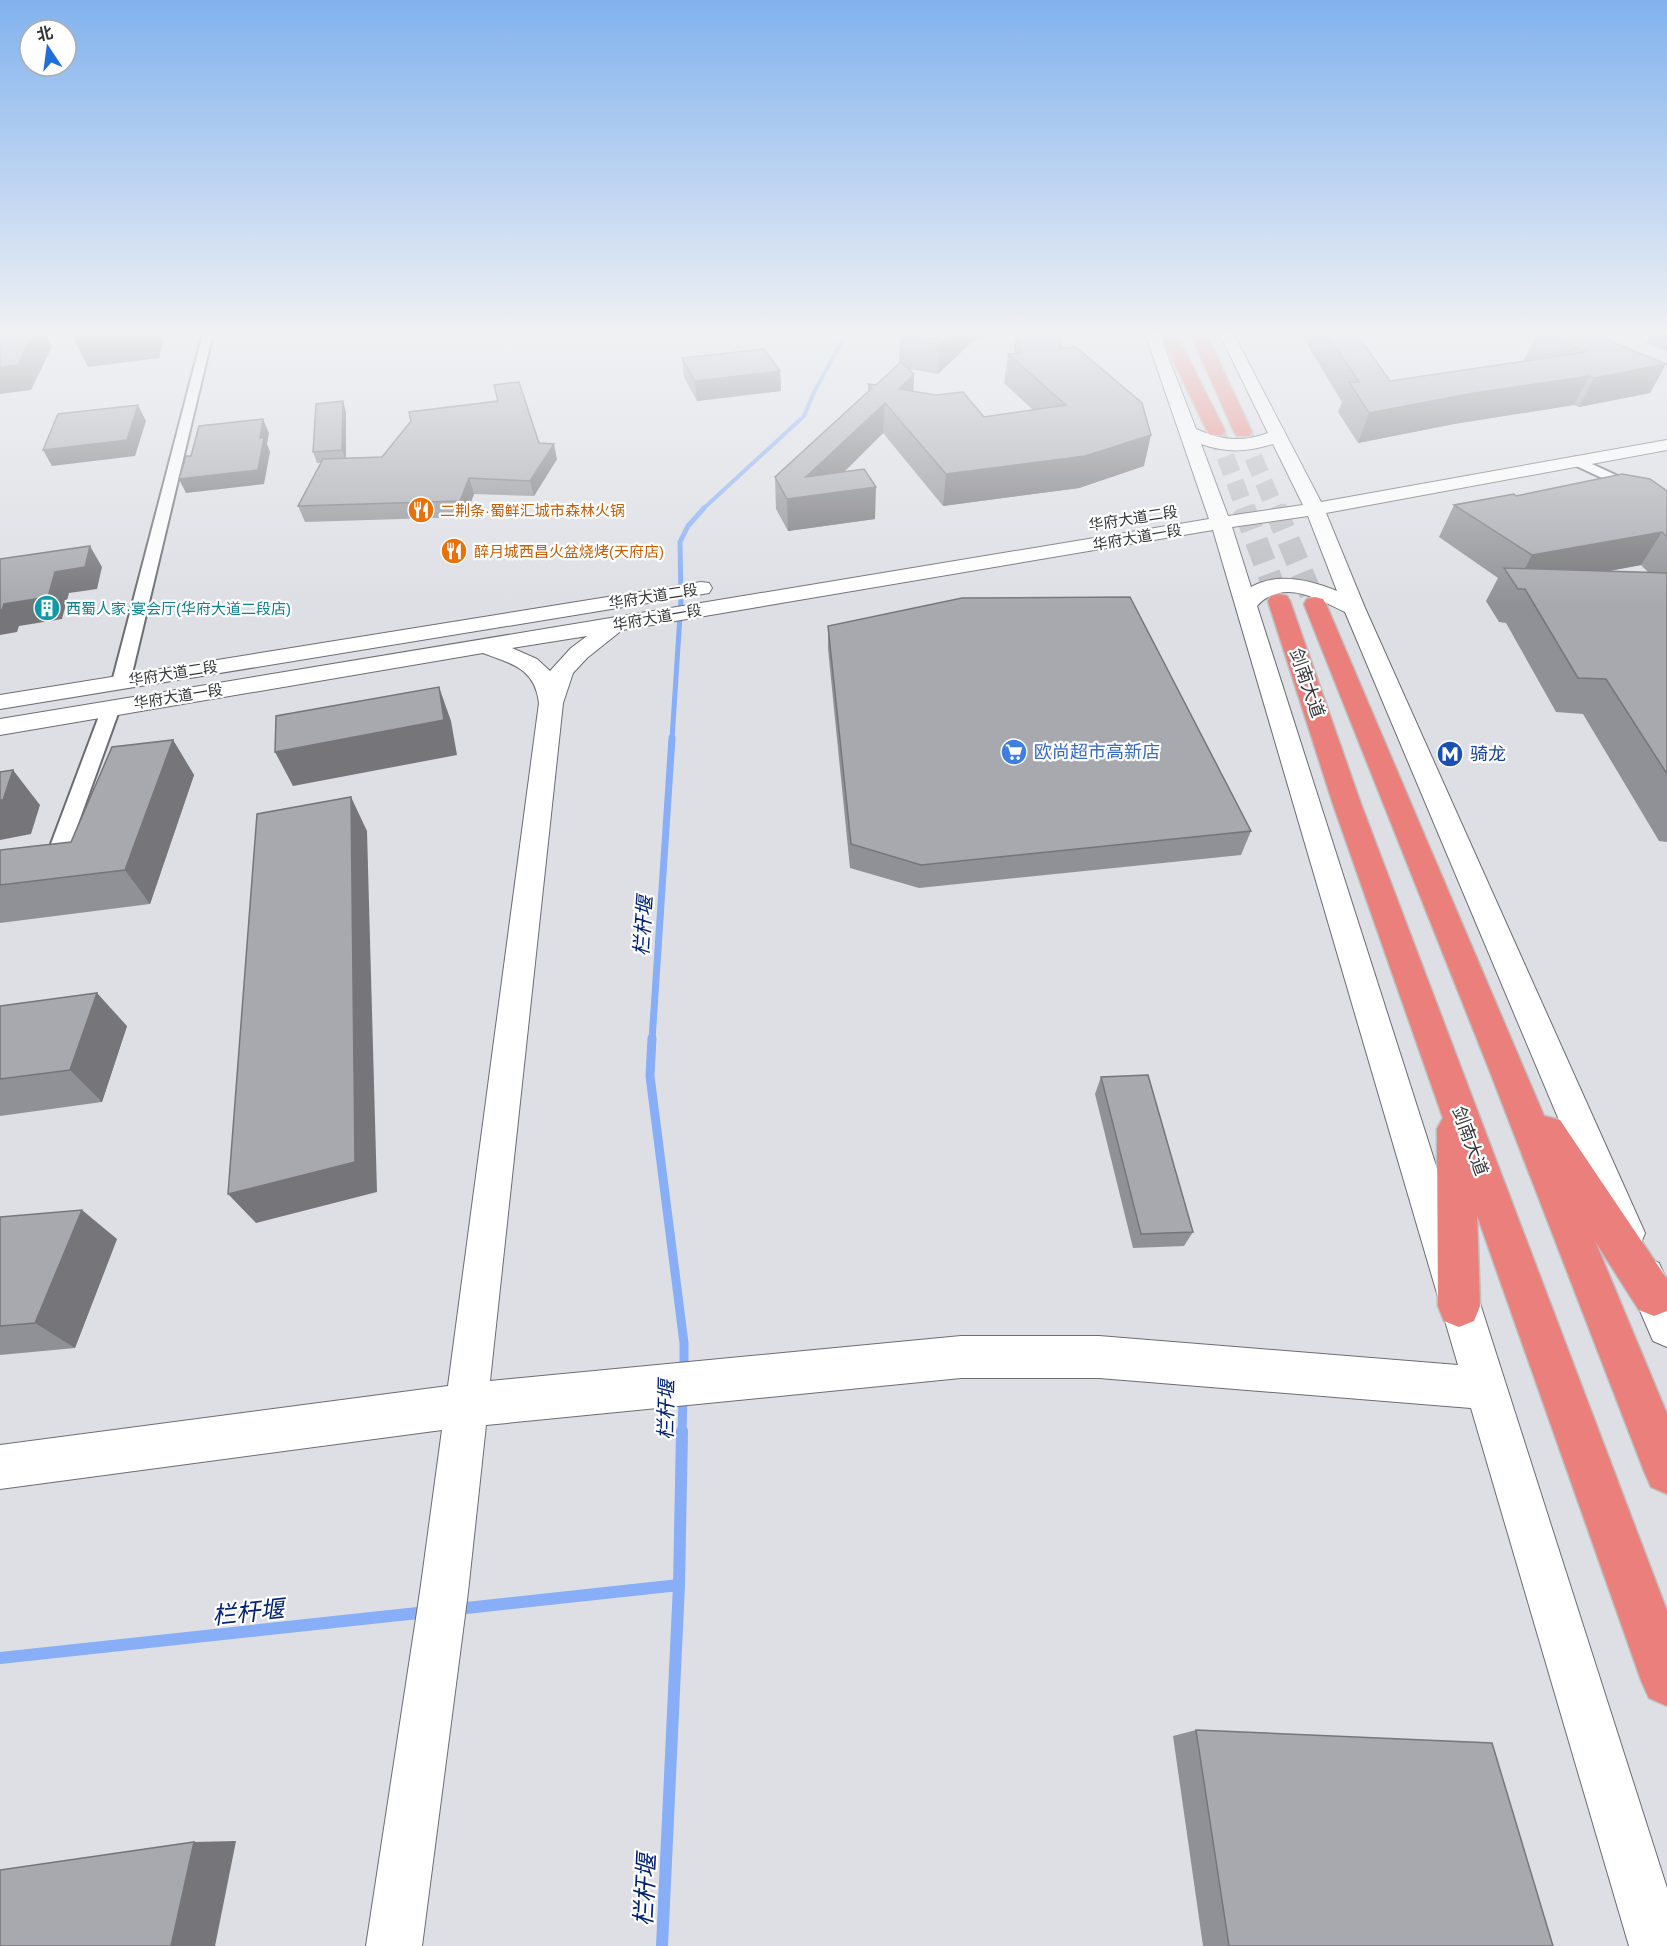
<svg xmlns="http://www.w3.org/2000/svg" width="1667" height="1946" font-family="Helvetica,'Noto Sans SC',sans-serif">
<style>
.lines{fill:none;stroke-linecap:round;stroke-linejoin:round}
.stream-far4{stroke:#87aef6;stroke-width:4}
.stream-far3{stroke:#87aef6;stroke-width:5}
.stream-far2{stroke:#87aef6;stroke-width:7}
.stream-far1{stroke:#87aef6;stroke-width:9}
.stream{stroke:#87aef6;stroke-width:12}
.highway-tunnel-far1{stroke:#bbbdc2;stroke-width:18;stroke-dasharray:18 9;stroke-linecap:butt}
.highway-tunnel{stroke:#bbbdc2;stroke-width:23;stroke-dasharray:23 12;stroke-linecap:butt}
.street-casing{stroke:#6b6d72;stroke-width:4}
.secondary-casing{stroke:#6b6d72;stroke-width:2}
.highway-casing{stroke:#bebebf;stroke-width:3}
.street{fill:#fff;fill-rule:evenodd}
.secondary{fill:#fff;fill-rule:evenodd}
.highway{fill:#eb7f7b;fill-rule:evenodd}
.wall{fill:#909196;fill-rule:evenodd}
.shaded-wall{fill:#76767a}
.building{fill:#a8a9af;stroke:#76767a;stroke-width:1.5}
.labels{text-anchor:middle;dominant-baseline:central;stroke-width:4.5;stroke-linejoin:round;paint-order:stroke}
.far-food-label{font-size:15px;fill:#c56008;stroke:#fff;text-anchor:start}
.far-street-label{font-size:15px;fill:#343537;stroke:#fff}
.far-culture-label{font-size:15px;fill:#0d838f;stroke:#fff;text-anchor:start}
.street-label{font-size:18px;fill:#343537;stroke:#fff}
.shop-label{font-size:18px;fill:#366cbe;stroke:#fff;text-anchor:start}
.transit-label{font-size:18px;fill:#164399;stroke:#fff;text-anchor:start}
.water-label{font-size:20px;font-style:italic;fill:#002373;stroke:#fff}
.near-water-label{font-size:24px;font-style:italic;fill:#002373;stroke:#fff}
</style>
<rect width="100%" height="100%" fill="#dddfe5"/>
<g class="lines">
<!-- stream-far4 -->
<path class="stream-far4" d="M703,509L804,416L814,392L842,341L852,333"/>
<!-- stream-far3 -->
<path class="stream-far3" d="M672,739L681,600L680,542L688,526L704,508"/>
<!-- stream-far2 -->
<path class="stream-far2" d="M652,1040L672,738"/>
<!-- stream-far1 -->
<path class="stream-far1" d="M652,1038L650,1076L684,1343V1372
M682,1433L683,1396"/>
<!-- stream -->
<path class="stream" d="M457,1609L679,1585
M0,1658L427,1612
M662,1946L679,1585L682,1431"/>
<!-- highway-tunnel-far1 -->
<path class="highway-tunnel-far1" d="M1216,431L1245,509
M1243,432L1275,509"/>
<!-- highway-tunnel -->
<path class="highway-tunnel" d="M1244,508L1279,601
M1275,508L1315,604"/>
<defs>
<path id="street" d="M203,333H213L130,682L127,686H115L112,682Z
M1577,457L1667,499V508L1572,464L1571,461L1572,458Z
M111,703L117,704L120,708L65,860L62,865L55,867L48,865L45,860L102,708L105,704Z"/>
<path id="secondary" d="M1145,333H1159L1196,429C1221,440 1241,443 1268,433L1219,333H1233L1321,502L1667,440V450L1326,513L1365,608L1645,1233L1640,1246L1626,1251L1612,1246L1345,612C1316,598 1283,578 1257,606L1667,1888V1946H1629L1471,1408L1099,1378H961L486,1425L468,1592L422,1946H366L420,1592L442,1430L0,1489V1445L448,1386L539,703C535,668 512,664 483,653L0,735V719L1209,519ZM1201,444C1226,453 1248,452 1273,444L1303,505L1228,516ZM1308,516L1337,591C1310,580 1277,572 1251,587L1232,527ZM1213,530L1458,1365L1099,1336H961L490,1381L563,703L573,673L587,658L622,630ZM587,636L571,648L550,671L537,659L512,648Z
M701,582L709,583L712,588L709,593L0,709V695Z
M1645,1257L1659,1263L1667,1281V1347L1653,1341L1625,1276L1631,1263Z"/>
<path id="highway" d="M1160,333H1176L1225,431L1222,435H1210L1207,431Z
M1190,333H1206L1252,432L1249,436H1237L1234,432Z
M1279,594L1287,596L1290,601L1361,804L1667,1611V1706L1649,1698L1641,1680L1477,1215L1480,1306L1474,1321L1459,1327L1444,1321L1438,1306L1437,1129L1443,1118L1333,804L1268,601L1271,596Z
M1315,597L1323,599L1326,604L1544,1116L1560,1120L1667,1279V1311L1654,1316L1639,1310L1595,1241L1667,1414V1494L1651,1487L1644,1471L1489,1069L1304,604L1307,599Z"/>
</defs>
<!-- street casing -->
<use href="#street" class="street-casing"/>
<!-- secondary casing -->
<use href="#secondary" class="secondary-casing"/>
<!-- highway casing -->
<use href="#highway" class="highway-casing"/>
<!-- street -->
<use href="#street" class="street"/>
<!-- secondary -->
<use href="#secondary" class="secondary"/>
<!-- highway -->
<use href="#highway" class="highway"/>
</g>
<!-- wall -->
<path class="wall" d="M997,333L973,341L938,374L909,369L914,374L913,392L984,417L1033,410L1004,383L1008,354L1015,353L1014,340L1015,333H1059L1062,348L1144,466L1079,488L943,506L883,433L844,472L875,519L788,531L776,509L775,477L868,392V384L876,385L899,364L900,339Z
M1300,333H1356L1390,381L1527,361L1524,360L1537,333H1591L1666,364L1650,393L1579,407L1574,405L1454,424L1358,443L1338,412L1342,402Z
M1652,333H1667V351L1646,343Z
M682,358L780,371L781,391L697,401L684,377Z
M494,385L539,443L557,459L534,496L474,494L465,517L305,522L298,506L321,463H317L313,452L346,412V458L382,457L498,401Z
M1667,491V842L1659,841L1583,714L1556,712L1506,623L1499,622L1486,601L1498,578L1439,537L1454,505L1516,496ZM1641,565L1648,572L1609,571Z
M828,626L1251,831L1241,855L919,888L850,868L828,649Z
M173,740L194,775L150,904L0,923V850L71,842Z
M0,1006L127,1026L102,1102L0,1116Z
M1101,1077L1193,1232L1184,1246L1133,1248L1095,1094Z
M0,1217L117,1239L75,1348L0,1355Z
M1196,1730L1553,1946H1203L1173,1736Z"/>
<!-- shaded-wall -->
<path class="shaded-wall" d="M34,333H45L52,347L31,390L0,394V367Z
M123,333H161L164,338L159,358L88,367L73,338Z
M954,333H997L973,341L938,374L940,345Z
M1666,364L1650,393L1579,407L1594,378Z
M780,371L781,391L697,401L695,381Z
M914,374L913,404L898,419L899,389Z
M1589,376L1574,405L1454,424L1358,443L1369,413L1468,394Z
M343,401L346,412V461L342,450Z
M885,403L883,433L821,495L876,487L875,519L788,531L787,499L806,477Z
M138,405L146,421L135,456L52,466L43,450Z
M263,419L269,433L267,444L270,452L264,484L186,493L179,479L260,438Z
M1151,435L1144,466L1079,488L943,506L946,474Z
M554,444L557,459L534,496L530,481Z
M469,478L474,494L465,517L460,501Z
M1662,532L1641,565L1517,588L1516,585L1532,555Z
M90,546L102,567L97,589L69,593L62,619L19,626L17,632L0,635V611L4,604L55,572Z
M439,687L451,721L457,755L293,786L275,752Z
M173,740L194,775L150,904L125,870Z
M13,770L40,805L31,834L0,840V800Z
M351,797L367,831L377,1192L256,1223L228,1194Z
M97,993L127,1026L102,1102L70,1070Z
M82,1210L117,1239L75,1348L35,1323Z
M236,1841L215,1946H171L194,1842Z"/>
<!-- building -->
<path class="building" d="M0,333H34L17,365L0,367Z
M75,333H123L73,338Z
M907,333H954L940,345L900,339Z
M1019,333H1059L1062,348L1076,347L1142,403L1151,435L1085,456L946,474L885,403L806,477L864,469L876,487L787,499L775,477L872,388L868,384L876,385L901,362L914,374L899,389L936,395L963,392L984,417L1066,405L1008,354L1021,353Z
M1326,333H1356L1390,381L1586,352L1541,333H1591L1666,364L1594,378L1589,376L1468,394L1369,413L1349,382H1359Z
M764,349L780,371L695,381L682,358Z
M519,382L539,443L554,444L530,481L469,478L460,501L298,506L323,459L382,457L411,421L409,412L498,401L494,385Z
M343,401L342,450L313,452L316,404Z
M138,405L127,440L43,450L58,414Z
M263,419L260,438H264L258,470L179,479L186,456H191L199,426Z
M1622,474L1650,479L1667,491V537L1662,532L1532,555L1454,505L1514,494L1516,496Z
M90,546L85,567L55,572L48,597L4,604L2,610L0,611V559Z
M1504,568L1667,573V774L1606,679L1578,678L1525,589H1518Z
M1130,597L1251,831L921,865L851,844L828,626L962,598Z
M439,687L444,720L275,752L276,716Z
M173,740L125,870L0,885V850L71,842L112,747Z
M13,770L3,800H0V772Z
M351,797L355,1162L228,1194L257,814Z
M97,993L70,1070L0,1079V1006Z
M1148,1075L1193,1232L1141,1234L1101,1077Z
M82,1210L35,1323L0,1326V1217Z
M1196,1730L1492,1743L1553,1946H1229Z
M194,1842L171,1946H0V1870Z"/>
<!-- sky -->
<linearGradient id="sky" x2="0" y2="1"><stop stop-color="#81b2ee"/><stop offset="0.55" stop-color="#f0f1f3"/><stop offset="1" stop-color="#f0f1f3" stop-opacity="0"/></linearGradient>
<rect width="1667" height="605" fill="url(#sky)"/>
<!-- icons -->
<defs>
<symbol id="restaurant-disc" viewBox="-11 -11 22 22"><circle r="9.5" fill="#e8710a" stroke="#fff"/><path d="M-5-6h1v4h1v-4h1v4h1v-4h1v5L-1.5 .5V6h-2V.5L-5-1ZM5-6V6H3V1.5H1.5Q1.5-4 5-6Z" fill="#fff"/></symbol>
<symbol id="building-disc" viewBox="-11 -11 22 22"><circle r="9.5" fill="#0f9aa8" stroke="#fff"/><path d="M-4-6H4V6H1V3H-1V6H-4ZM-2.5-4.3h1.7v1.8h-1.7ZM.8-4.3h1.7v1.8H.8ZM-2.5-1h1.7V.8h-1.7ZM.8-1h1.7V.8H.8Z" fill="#fff"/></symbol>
<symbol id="supermarket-disc" viewBox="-11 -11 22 22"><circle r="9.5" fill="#3f7fe0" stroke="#fff"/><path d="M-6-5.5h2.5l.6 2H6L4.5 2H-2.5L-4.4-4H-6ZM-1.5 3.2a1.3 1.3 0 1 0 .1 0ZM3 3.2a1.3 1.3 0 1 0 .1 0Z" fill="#fff"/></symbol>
<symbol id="metro-disc" viewBox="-11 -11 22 22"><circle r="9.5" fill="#1a4fb4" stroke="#fff"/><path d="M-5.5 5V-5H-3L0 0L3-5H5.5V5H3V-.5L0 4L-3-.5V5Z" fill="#fff"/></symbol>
</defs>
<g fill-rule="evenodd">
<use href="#restaurant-disc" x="406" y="495" width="30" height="30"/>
<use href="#restaurant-disc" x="439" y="536" width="30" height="30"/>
<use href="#building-disc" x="32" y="593" width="30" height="30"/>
<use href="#supermarket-disc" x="999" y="737" width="30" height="30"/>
<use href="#metro-disc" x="1435" y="739" width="30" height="30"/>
</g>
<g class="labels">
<!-- far-food labels -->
<g class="far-food-label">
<text x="440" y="510">二荆条·蜀鲜汇城市森林火锅</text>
<text x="474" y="551">醉月城西昌火盆烧烤(天府店)</text>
</g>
<!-- far-street labels -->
<g class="far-street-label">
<text transform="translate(1133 518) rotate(-9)">华府大道二段</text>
<text transform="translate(1137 537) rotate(-10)">华府大道一段</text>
<text transform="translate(653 596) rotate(-9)">华府大道二段</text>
<text transform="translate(657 617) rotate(-10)">华府大道一段</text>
<text transform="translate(173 673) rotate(-9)">华府大道二段</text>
<text transform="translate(178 696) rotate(-9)">华府大道一段</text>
</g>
<!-- far-culture labels -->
<g class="far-culture-label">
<text x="66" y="608">西蜀人家·宴会厅(华府大道二段店)</text>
</g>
<!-- street labels -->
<g class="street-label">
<text transform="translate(1307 683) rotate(71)">剑南大道</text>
<text transform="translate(1470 1141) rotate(70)">剑南大道</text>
</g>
<!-- shop labels -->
<g class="shop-label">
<text x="1034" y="752">欧尚超市高新店</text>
</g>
<!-- transit labels -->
<g class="transit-label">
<text x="1470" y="754">骑龙</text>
</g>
<!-- water labels -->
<g class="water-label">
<text transform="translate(643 926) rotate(-86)">栏杆堰</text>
<text transform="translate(666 1410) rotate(-89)">栏杆堰</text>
</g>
<!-- near-water labels -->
<g class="near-water-label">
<text transform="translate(248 1612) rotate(-6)">栏杆堰</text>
<text transform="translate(645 1890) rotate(-87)">栏杆堰</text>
</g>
</g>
<!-- north arrow -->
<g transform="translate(48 48) rotate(347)"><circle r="28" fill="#ffffff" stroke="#aeaeaf" stroke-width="1.5"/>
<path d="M0-4.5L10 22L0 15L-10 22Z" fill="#1f6fda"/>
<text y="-9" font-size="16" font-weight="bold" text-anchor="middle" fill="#343537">北</text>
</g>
</svg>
